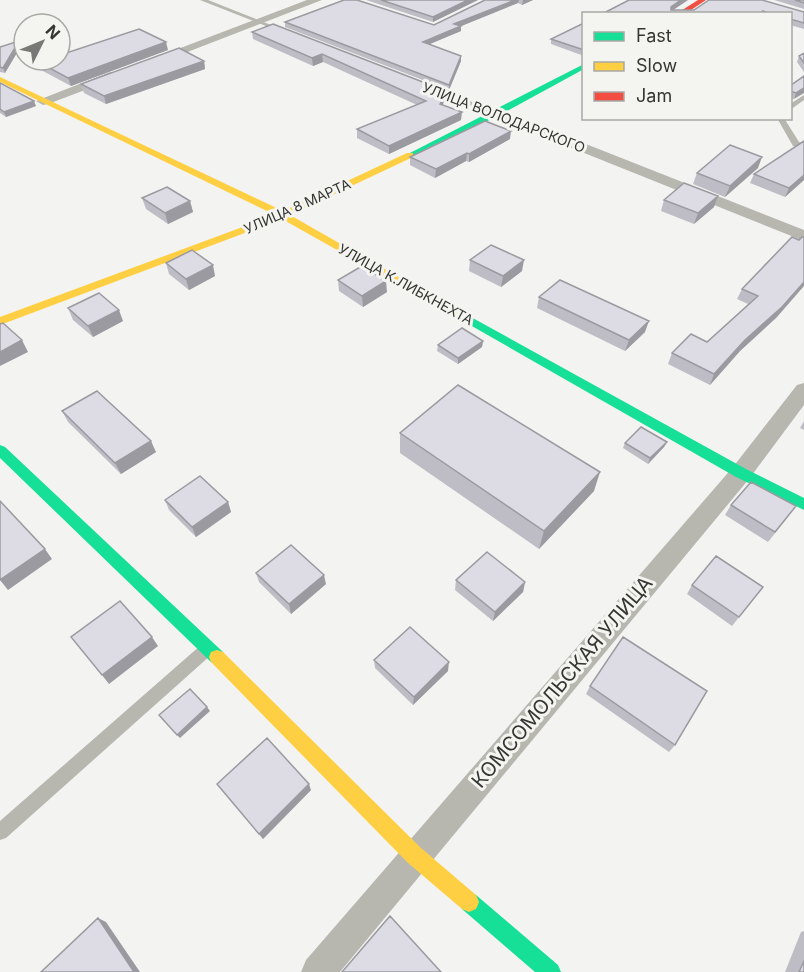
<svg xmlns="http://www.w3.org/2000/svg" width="804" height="972" font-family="Inter,sans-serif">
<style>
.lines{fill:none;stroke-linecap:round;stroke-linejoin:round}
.lane{fill:#b7b7b0;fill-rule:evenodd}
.street{fill:#b7b7b0;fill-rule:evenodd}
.fast{fill:#16e098;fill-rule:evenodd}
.slow{fill:#ffcf43;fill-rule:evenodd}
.jam{fill:#f24e42;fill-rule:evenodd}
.wall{fill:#bebdc5}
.shaded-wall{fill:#9b9aa0}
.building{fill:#dddce5;stroke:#9b9aa0;stroke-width:1.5}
.labels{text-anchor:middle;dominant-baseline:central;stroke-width:6;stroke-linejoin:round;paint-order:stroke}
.far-street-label{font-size:14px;fill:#353533;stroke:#f4f4f0}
.near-street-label{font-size:20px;fill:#353533;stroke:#f4f4f0}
</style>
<rect width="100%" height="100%" fill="#f3f3f1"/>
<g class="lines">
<!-- lane -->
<path class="lane" d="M200,0H208L286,31L281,32Z
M429,87H433L501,113L494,115L429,89Z
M804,95V100L790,110V104Z
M777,118H784L799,142L804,144V149L793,146Z
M206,643L211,645L213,650L211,655L6,838L0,840V821L201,645Z"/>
<!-- street -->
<path class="street" d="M307,0H322L159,63L149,60Z
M110,72L114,73V79L48,104L43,105L36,101Z
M497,109L804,230V241L492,116L490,113Z
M804,383V405L749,479L340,972H301L306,960L733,467L797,385Z"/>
<!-- fast -->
<path class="fast" d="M584,64V69L500,115L413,157L406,155Z
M460,311L746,469L804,498V510L736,477L456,317V313Z
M0,445L5,447L223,652L225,657L223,662L217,664L211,662L0,458Z
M469,892L476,895L558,965L561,972H535L462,909L459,902L462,895Z"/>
<!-- slow -->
<path class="slow" d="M0,77L283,211L407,153H413V157L290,215L465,315L464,317H456L282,219L0,325V317L275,215L0,82Z
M217,650L223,652L421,848L476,895L479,902L476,909L469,912L462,909L407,862L211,662L209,657L211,652Z"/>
<!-- jam -->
<path class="jam" d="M698,0H706L685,14H676Z"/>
</g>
<!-- wall -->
<path class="wall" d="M366,0H478L433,22Z
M485,0H533L522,5L518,3L461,26V31L429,44L461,61L449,90L285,27V22L434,25Z
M629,0H688L673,10L804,12V29L790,25V14H602Z
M774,0H804V9Z
M584,23V56L551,44V39Z
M273,24L445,98L443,105L461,120L389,154L357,138V129L417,105L323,62L313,66L253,39L252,32Z
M21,46L5,73L0,72V47Z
M168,50L71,86L41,70L38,62Z
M804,53V72L797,62L799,56Z
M204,61L205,69L106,104L84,93L81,84Z
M804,76L794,99L790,98V86Z
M0,83L36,106L6,117L0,113Z
M510,139L469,162L466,161L435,178L410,165V157Z
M804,141V180L785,197L750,183L754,174Z
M758,168L725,197L693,184L697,173Z
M142,198L190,201L193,212L168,224L146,209Z
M664,200L714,207L694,224L661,211Z
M792,237L777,317L740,351L710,385L668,364L672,353L707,342L748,304L737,299L742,289Z
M470,260L522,271L501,287L469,271Z
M166,263L215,276L189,290L169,274Z
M338,280L387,292L363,307L339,291Z
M539,297L645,332L625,351L537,308Z
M68,308L123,321L93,337L73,320Z
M483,341L482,347L458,364L437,351L438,345Z
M62,411L156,452L121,474L68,422Z
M804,421V430L800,428Z
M400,433L594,491L539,549L400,453Z
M667,442L664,447L648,464L623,448L625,443Z
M165,500L228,502L231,512L196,537L169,510Z
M731,505L788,517L768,542L725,515Z
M256,573L326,584L291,614L259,582Z
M456,580L525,582L523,592L493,621L455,590Z
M692,585L763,587L732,626L687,594Z
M374,660L448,671L413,705L375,668Z
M590,686L675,745L669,752L586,694Z
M217,784L311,790L263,839Z
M804,931V972H785L801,932Z"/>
<!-- shaded-wall -->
<path class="shaded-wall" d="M468,0H478L433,22V17Z
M515,0H519L518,3L454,29V24Z
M523,0H533L522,5Z
M681,0H688L670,12L671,7Z
M461,26V31L423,47V42Z
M19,41L21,46L5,73L3,68Z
M166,42L168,50L71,86L68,78Z
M322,54L323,62L313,66L312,58Z
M461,56V61L449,90V85Z
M204,61L205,69L106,104L104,96Z
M804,88V93L794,99L796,93Z
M446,91L445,98L440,112V104Z
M34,101L36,106L6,117L4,112Z
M462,112L461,120L389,154V146Z
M511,131L510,139L469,162V154Z
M467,153L466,161L435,178L436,169Z
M762,157L758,168L725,197L730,186Z
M804,175V180L785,197L789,188Z
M718,196L714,207L694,224L698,213Z
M190,201L193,212L168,224L165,213Z
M524,260L522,271L501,287L503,276Z
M213,265L215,276L189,290L186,279Z
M386,281L387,292L363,307L362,296Z
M804,282V286L777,317L740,351L710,385L714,374L745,340Z
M119,310L123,321L93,337L88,326Z
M649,321L645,332L625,351L629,340Z
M22,340L28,352L0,366V352Z
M483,341L482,347L458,364V358Z
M151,441L156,452L121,474L115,463Z
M667,442L664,447L648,464L650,458Z
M600,472L594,491L539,549L544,531Z
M228,502L231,512L196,537L192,527Z
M45,549L52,559L8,590L0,580Z
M324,575L326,584L291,614L289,604Z
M525,582L523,592L493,621L495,612Z
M152,637L158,646L109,684L102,675Z
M449,662L448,671L413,705L414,697Z
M207,707L210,711L180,738L177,735Z
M309,784L311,790L263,839L259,834Z
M98,918L106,922L140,972H134Z"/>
<!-- building -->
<path class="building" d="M344,0H357L434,25L485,0H515L454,24L461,26L423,42L461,56L449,85L285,22Z
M381,0H468L433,17Z
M629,0H681L671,7V10H694L709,0H762L804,12V23L790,19V14H770L763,11L760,14H602Z
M795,0H804V3Z
M584,23V50L551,39Z
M273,24L446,91L440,104L462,112L389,146L357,129L426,101L322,54L312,58L252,32Z
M139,29L166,42L68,78L38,62L45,60H60V55Z
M19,41L3,68L0,67V47Z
M179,48L204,61L104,96L81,84Z
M804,53V63L799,56Z
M804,76V88L796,93L790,91V86Z
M0,83L34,101L4,112L0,109Z
M485,121L511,131L469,154L467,153L436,169L410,157Z
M804,141V175L789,188L754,174Z
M730,145L762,157L730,186L697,173Z
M684,183L718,196L698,213L664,200Z
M167,187L190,201L165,213L142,198Z
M792,237L799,240L802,237H804V282L782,307L745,340L714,374L672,353L691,334L707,342L758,296L742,289Z
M491,245L524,260L503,276L470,260Z
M192,250L213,265L186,279L166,263Z
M362,266L386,281L362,296L338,280Z
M560,280L649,321L629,340L539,297Z
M99,293L119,310L88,326L68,308Z
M3,323L22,340L0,352V324Z
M462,328L483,341L458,358L438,345Z
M458,385L600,472L544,531L400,433Z
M97,391L151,441L115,463L62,411Z
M641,427L667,442L650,458L625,443Z
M200,476L228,502L192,527L165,500Z
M751,482L796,506L775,532L731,505Z
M0,501L45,549L0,580Z
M291,545L324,575L289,604L256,573Z
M487,552L525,582L495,612L456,580Z
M716,556L763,587L739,617L692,585Z
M120,601L152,637L102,675L71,637Z
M410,627L449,662L414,697L374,660Z
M623,637L707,691L675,745L590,686Z
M190,689L207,707L177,735L159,715Z
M267,738L309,784L259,834L217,784Z
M390,916L441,972H342Z
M98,918L134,972H41Z
M804,961V972H799Z"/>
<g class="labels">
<!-- far-street labels -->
<g class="far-street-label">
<text transform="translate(504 117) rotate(21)">УЛИЦА ВОЛОДАРСКОГО</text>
<text transform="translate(297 206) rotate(-24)">УЛИЦА 8 МАРТА</text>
<text transform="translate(406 284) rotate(29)">УЛИЦА К.ЛИБКНЕХТА</text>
</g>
<!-- near-street labels -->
<g class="near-street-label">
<text transform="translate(562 682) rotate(-50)">КОМСОМОЛЬСКАЯ УЛИЦА</text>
</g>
</g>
<!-- legend -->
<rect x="582" y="12" width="210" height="108" fill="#f4f4f0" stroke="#a8a8a4" stroke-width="1.5"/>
<rect x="594" y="32" width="30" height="9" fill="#16e098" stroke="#a8a8a4" stroke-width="1.5"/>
<text x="636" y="42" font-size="18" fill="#353533">Fast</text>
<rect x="594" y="62" width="30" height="9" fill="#ffcf43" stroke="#a8a8a4" stroke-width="1.5"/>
<text x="636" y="72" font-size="18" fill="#353533">Slow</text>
<rect x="594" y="92" width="30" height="9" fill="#f24e42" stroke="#a8a8a4" stroke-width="1.5"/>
<text x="636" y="102" font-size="18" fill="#353533">Jam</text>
<!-- north arrow -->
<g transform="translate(42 42) rotate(47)"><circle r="28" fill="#f4f4f0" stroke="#a8a8a4" stroke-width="1.5"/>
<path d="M0-4.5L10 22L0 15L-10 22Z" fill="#787876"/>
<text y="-9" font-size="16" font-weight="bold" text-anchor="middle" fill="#353533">N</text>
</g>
</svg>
